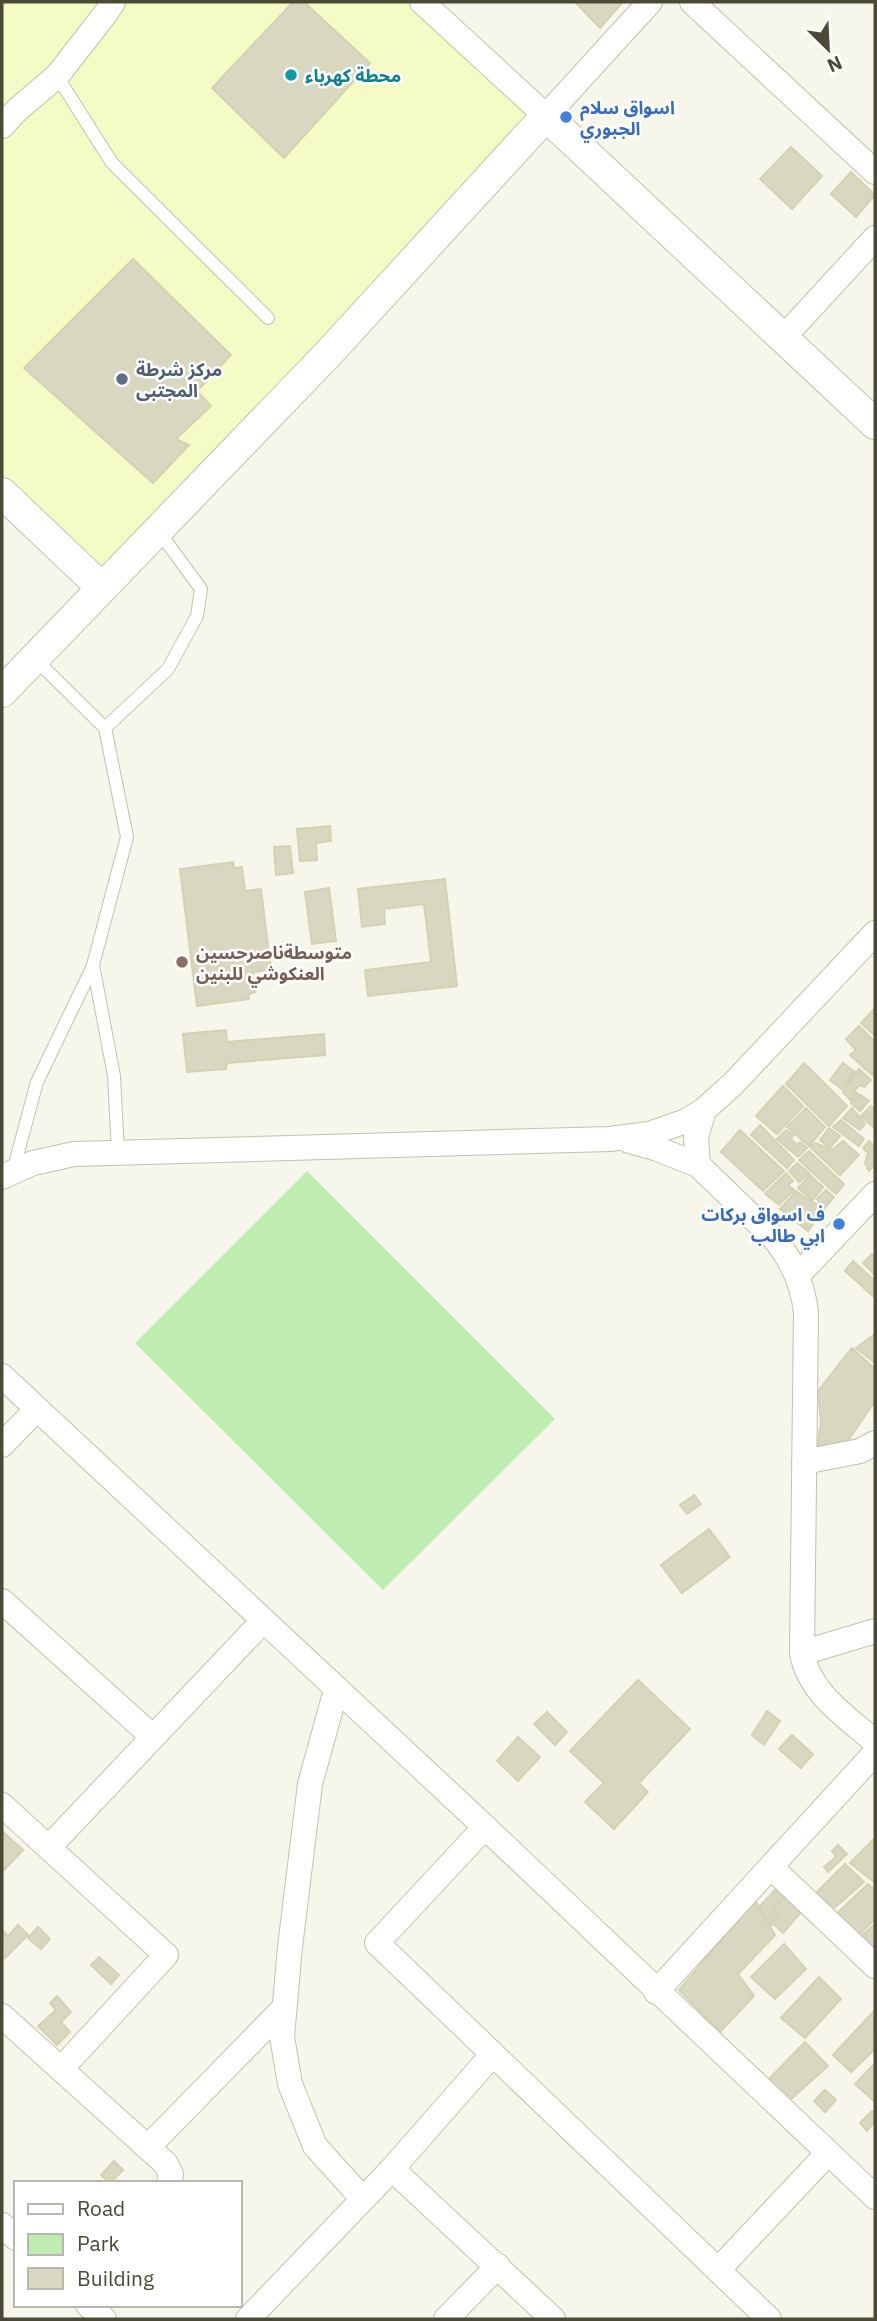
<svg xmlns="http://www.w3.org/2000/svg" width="877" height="2321" font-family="'IBM Plex Sans','Noto Sans Arabic',sans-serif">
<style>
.green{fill:#beecb1}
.sand{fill:#f5fbc5}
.building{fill:#d8d7bf;stroke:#d4d2b1;stroke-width:2}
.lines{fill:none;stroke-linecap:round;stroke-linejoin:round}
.service-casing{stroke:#c2c2ac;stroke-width:14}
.minor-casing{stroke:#c2c2ac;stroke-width:26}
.tertiary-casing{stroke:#c2c2ac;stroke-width:32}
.service{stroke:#fff;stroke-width:12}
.minor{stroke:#fff;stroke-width:24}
.tertiary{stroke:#fff;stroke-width:30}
.culture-dot{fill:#0f9aa8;stroke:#fff;stroke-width:2.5}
.shop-dot{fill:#3f7fe0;stroke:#fff;stroke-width:2.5}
.service-dot{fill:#5c6f8a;stroke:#fff;stroke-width:2.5}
.education-dot{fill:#8d6e63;stroke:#fff;stroke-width:2.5}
.labels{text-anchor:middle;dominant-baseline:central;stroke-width:5;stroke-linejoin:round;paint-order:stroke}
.culture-label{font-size:18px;font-weight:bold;fill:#0d838f;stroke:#fff;text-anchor:start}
.shop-label{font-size:18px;font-weight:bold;fill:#366cbe;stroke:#fff;text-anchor:start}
.service-label{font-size:18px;font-weight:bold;fill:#4e5e75;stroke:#fff;text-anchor:start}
.education-label{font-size:18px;font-weight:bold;fill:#785e54;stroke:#fff;text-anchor:start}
</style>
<rect width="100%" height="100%" fill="#f6f6ea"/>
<!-- green -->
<path class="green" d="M307,1171L555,1419L383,1590L135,1343Z"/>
<!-- sand -->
<path class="sand" d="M2,2H422L546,116L101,587L2,493Z"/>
<!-- building -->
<path class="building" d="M293,2H304L370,63L284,158L212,88Z
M575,2H623L600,28Z
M791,147L822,176L792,209L760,179Z
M851,172L875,195L856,217L831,194Z
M133,259L231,355L197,391L211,406L176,439L189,445L153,483L24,368Z
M330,826L331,841L316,843L317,860L300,861L297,829Z
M290,846L293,873L276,875L274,847Z
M233,862L234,868L242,867L245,891L261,889L271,970L253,972L255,992L248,995L249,999L197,1006L180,869Z
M445,879L457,986L368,996L365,970L431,962L424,904L384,909L385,924L362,927L358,889Z
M329,888L336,941L312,944L305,892Z
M875,1008V1036L861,1023Z
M859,1026L875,1042V1072L872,1075L850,1055L856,1050L846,1039Z
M226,1030L227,1042L324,1034L325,1055L227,1063L226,1069L187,1072L183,1034Z
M804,1063L847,1106L829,1126L786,1084Z
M843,1063L855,1072L842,1089L830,1080Z
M859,1069L871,1080L864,1087L860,1085L854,1091L859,1095L851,1101L843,1092Z
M783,1086L803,1106L777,1134L756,1116Z
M861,1095L869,1101L860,1111L851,1103Z
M871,1106L875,1109V1125L873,1127L861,1116Z
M806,1108L825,1127L809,1146L787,1127Z
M852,1108L865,1124L860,1130L843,1118Z
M841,1120L864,1139L859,1146L833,1127Z
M760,1125L794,1160L787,1168L751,1135Z
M829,1128L840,1136L830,1148L820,1140Z
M740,1130L784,1171L763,1191L721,1152Z
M786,1130L793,1135L791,1139L797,1145L800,1142L807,1148L798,1157L777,1139Z
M843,1141L859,1155L840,1175L809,1146L816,1143L832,1150Z
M869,1141L875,1148V1165L869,1171L865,1163L868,1153L863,1148Z
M809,1151L844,1184L836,1194L799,1160Z
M797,1163L809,1173L799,1182L789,1171Z
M786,1173L793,1181L788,1185L794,1190L779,1205L765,1194Z
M810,1175L823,1187L813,1200L798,1188Z
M826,1190L834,1197L824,1209L817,1199Z
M796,1191L824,1209L808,1231L780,1209Z
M872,1254L875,1257V1275L863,1263Z
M853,1261L875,1281V1298L845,1271Z
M875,1334V1363L856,1348Z
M852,1348L875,1369V1401L847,1442L817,1448L821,1422L818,1391Z
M694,1495L701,1504L687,1514L680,1505Z
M709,1529L730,1557L682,1593L661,1565Z
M638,1680L690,1729L639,1783L648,1792L614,1829L585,1802L604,1783L570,1751Z
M767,1711L780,1721L764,1745L752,1735Z
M547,1712L567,1732L555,1745L534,1724Z
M792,1735L813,1754L801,1768L779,1749Z
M518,1737L540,1757L518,1781L497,1761Z
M2,1831L23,1850L2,1872Z
M875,1838V1883L850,1863Z
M838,1845L847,1854L828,1872L824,1867L836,1857L832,1851Z
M845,1864L864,1882L832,1910L814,1895Z
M868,1884L875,1890V1919L855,1939L833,1917Z
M777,1888L785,1897L773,1907L779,1915L769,1924L759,1907Z
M785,1897L801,1912L783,1933L775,1925L769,1924L779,1915L773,1907Z
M755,1900L775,1935L738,1974L754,1996L720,2032L679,1990Z
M875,1924V1960L856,1941Z
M18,1925L28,1935L5,1958L2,1955V1930L8,1936Z
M38,1927L50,1939L41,1949L28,1938Z
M784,1944L806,1969L775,1999L751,1977Z
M99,1957L119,1975L111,1984L91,1965Z
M819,1977L841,1999L805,2038L781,2018Z
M57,1996L71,2012L61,2022L70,2032L57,2045L38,2026L56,2010L50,2003Z
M874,2011L875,2049L851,2072L833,2055Z
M805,2042L828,2066L788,2102L766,2082Z
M875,2063V2102L855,2084Z
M825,2090L836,2100L825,2112L814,2101Z
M872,2111L875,2113V2121L867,2131L860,2123Z
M114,2161L123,2170L110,2183L101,2175Z"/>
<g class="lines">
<defs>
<path id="service" d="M57,76L112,163L268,318
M34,658L105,728L127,837L93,965L114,1076L118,1152
M105,728L168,669L197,616L201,589L157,529
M13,1171L37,1082L93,966"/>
<path id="minor" d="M422,2L546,116L650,2
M692,2L875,172
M2,126L17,110L57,76L106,13L113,2
M783,338L875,238
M629,1141L655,1148L698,1165L772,1236C792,1259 803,1283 806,1313L802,1653C809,1693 847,1717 875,1742
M698,1165L696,1137L704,1110
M2,1177L33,1163L74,1154L610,1139L649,1134L686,1121L704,1110L733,1084L875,933
M798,1275L875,1194
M2,1376L485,1827L875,2197
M2,1445L36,1410
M804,1462L860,1451L875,1443
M2,1601L153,1737
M802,1653L875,1631
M336,1690L310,1784L290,1947L282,2037L290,2084L315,2146L362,2198
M2,1805L166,1955L62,2068
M485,1827L377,1943L769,2319
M49,1847L262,1622
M771,1867L875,1966
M656,1992L875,1753
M2,2016L166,2164L171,2174L169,2183
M148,2147L284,2008
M392,2169L553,2319
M2,2225L16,2238
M718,2270L828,2153
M88,2305L104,2319
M248,2319L392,2169L493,2054
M446,2319L498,2266"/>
<path id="tertiary" d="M2,493L101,587
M2,692L327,355L546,116L875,424"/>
</defs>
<!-- service casing -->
<use href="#service" class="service-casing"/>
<!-- minor casing -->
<use href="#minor" class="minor-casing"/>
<!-- tertiary casing -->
<use href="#tertiary" class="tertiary-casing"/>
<!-- service -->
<use href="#service" class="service"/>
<!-- minor -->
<use href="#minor" class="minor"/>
<!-- tertiary -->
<use href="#tertiary" class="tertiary"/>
</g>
<!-- markers -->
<circle class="culture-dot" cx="291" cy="75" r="7"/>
<g class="shop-dot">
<circle cx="566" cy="117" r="7"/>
<circle cx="839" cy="1224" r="7"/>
</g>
<circle class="service-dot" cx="122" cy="379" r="7"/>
<circle class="education-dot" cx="182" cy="962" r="7"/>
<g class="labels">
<!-- culture labels -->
<g class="culture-label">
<text x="305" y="75">محطة كهرباء</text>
</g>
<!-- shop labels -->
<g class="shop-label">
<text x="580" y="107">اسواق سلام<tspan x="580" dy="21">الجبوري</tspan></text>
<text x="825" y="1214" text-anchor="end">ف اسواق بركات<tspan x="825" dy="21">ابي طالب</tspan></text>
</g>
<!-- service labels -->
<g class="service-label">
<text x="136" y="369">مركز شرطة<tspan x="136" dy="21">المجتبى</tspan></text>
</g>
<!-- education labels -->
<g class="education-label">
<text x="196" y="952">متوسطةناصرحسين<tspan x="196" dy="21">العنكوشي للبنين</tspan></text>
</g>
</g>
<!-- border -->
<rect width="877" height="2321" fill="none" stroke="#4b4a37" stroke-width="7"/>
<!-- legend -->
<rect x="14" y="2181" width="228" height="126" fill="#ffffff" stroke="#b7b7af" stroke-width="2"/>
<rect x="28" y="2204" width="35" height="10" fill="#ffffff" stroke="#b7b7af" stroke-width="2"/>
<text x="77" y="2216" font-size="21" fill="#4b4a37">Road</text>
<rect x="28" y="2234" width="35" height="21" fill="#beecb1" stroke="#b7b7af" stroke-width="2"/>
<text x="77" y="2251" font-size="21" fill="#4b4a37">Park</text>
<rect x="28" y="2268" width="35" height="21" fill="#d8d7bf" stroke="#b7b7af" stroke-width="2"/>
<text x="77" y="2286" font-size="21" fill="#4b4a37">Building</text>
<!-- north arrow -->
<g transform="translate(828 49) rotate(156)" stroke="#ffffff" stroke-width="5" paint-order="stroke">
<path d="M0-5L12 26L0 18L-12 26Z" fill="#4b4a37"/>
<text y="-10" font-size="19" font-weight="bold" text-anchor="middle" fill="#4b4a37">N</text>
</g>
</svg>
